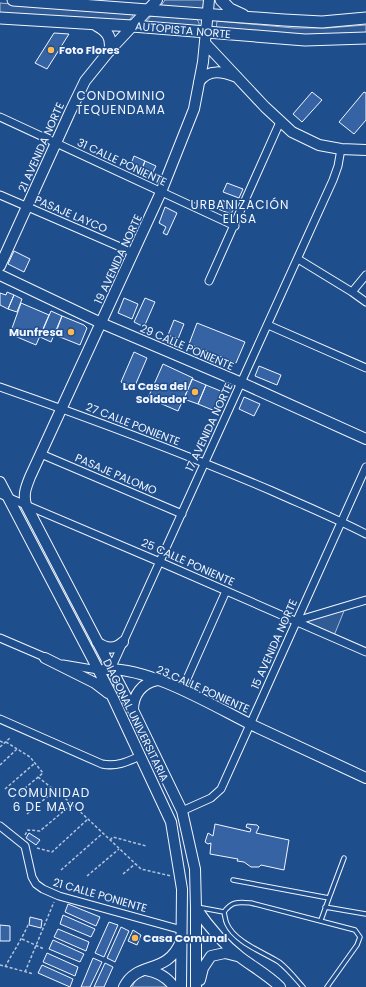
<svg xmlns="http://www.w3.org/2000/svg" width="366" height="987" font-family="Poppins,sans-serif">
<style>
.built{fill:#305b95;stroke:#a8bbd7}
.building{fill:#3563a3;stroke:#f2f6ff}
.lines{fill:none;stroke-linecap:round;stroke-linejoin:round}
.lane-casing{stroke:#f2f6ff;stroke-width:5.5}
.street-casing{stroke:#f2f6ff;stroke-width:9}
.secondary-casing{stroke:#f2f6ff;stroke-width:12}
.primary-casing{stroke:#f2f6ff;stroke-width:13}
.path{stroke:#b3c4dc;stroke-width:1.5;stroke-dasharray:3 2;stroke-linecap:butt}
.lane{stroke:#1f4e8c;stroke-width:3.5}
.street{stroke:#1f4e8c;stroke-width:7}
.secondary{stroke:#1f4e8c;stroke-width:10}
.primary{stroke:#1f4e8c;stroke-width:11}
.poi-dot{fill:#ffb74d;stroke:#1f4e8c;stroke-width:1.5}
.labels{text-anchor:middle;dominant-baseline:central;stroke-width:3;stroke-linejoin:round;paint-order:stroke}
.street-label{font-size:11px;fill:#f2f6ff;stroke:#1f4e8c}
.poi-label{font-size:11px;font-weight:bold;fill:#f2f6ff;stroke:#1f4e8c;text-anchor:start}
.neighbourhood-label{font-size:12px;letter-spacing:1px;fill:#f2f6ff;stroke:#1f4e8c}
</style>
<rect width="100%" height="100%" fill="#1f4e8c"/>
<!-- built -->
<path class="built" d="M165,0H205L203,7L200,10L160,7Z
M0,3L134,14L126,24L0,15Z
M151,16L197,19L199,23V25L198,27L144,24Z
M217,21L294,28H327L366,25V33L322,36L216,30Z
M346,606L333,638L296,621Z
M149,974L166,982L169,987H132L137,978Z"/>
<!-- building -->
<path class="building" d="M54,33L69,34L47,69L35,63Z
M312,92L322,100L302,122L293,114Z
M364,92L366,93V120L354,134L339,122Z
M134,156L145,161L142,169L131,164Z
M145,161L156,166L152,174L142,169Z
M227,183L243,189L239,198L223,192Z
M222,200L230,204L229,208L233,210L231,214L218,209Z
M165,207L177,213L167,235L163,233L166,227L159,223Z
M14,251L30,259L24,272L8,264Z
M7,292L14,295L8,309L0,305V293L6,295Z
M14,295L22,299L17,312L8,309Z
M124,298L138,304L132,319L118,313Z
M145,298L155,302L144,327L134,322Z
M21,303L49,315L36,345L10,334Z
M51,311L62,316L51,342L40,337Z
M62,316L84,325L87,328L80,345L55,335Z
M174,320L184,324L178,339L168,335Z
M197,323L245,342L236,363L189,344Z
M134,352L147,358L134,388L121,382Z
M163,364L193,378L178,411L148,398Z
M259,366L281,375L277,385L255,376Z
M192,379L206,385L198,404L184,399Z
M206,385L223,392L215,411L198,404Z
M244,397L260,404L254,416L239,409Z
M215,824L250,832L251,829L246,827L247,824L257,825L259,827L256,833L289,840L284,870L261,865L259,867H251L244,862L237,861L238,859L210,854L211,843L208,844L205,842L208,833L213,836Z
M29,833L40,840L36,845L26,838Z
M68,904L100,917L96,926L65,912Z
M63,915L95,929L91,937L60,924Z
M30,917L42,920L41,928L29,925Z
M109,922L118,925L104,957L95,953Z
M0,925L10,926V941H0Z
M121,927L129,931L115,962L107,958Z
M58,929L89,942L86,951L54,937Z
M133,930L141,935L137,945L128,941Z
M53,940L84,954L80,962L49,949Z
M47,953L78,967L75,976L43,962Z
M93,958L102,962L90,987H81Z
M105,963L113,967L104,987H94Z
M42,965L73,979L70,987L38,973Z"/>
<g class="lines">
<defs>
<path id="lane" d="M233,880L329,898L321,920
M329,898L344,858
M197,907L224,912
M325,907L366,914
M303,987C295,978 288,969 279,962C263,952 235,942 227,924C225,920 225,916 224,912C232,901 238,902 251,903L355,930L360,937L357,945L327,987"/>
<path id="street" d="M0,117L235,226
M0,195L134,253
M298,259L352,292L366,302
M209,281L280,122
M352,292L366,275
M268,325L366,368
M0,387C92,419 183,453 272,491C303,505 335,518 366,534
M41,454L182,514
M0,494L160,562L366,652
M296,621L366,600
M0,638L49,659
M63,664L98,670
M111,669L333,180L338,166L341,149
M182,690L226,591
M0,719L102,764C116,767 127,762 140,756
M182,811L211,798L221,789L366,467
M0,826L25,846L32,877L36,884L43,889L59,896L182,930"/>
<path id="secondary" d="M205,43L265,107L292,132L319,145L341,149L366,150
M199,82C209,68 223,72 237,77
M0,266L70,112L85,81L110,50L157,0
M0,275L101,323L242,383L366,439
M0,482L113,698L171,822L182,889L181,987
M97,642C106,649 115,650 123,642
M45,658L95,683L108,693
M105,669C149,667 210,704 250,724C288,742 327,760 366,778
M133,710C133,695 142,683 157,680
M196,908C209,927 222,943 240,957C253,967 268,975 280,987
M146,970C158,972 167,977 174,987
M200,980L203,968L211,956L225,953L237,956
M124,987C137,960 167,976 181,941
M196,987V908L195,869L182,811L133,710L26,505C23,494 26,487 30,477L161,192L194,109L203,62L209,0"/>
<path id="primary" d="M13,0L284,20L322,22L366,18
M221,0L230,9L243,15
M0,18L132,26L305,40L366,38
M96,25C107,31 112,37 110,50"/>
</defs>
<!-- lane casing -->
<use href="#lane" class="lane-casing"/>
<!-- street casing -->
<use href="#street" class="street-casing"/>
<!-- secondary casing -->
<use href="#secondary" class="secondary-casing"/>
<!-- primary casing -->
<use href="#primary" class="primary-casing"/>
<!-- path -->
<path class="path" d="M0,741L4,743
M6,742L30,757L43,773L12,799
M0,747L10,738
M0,765L17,749
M38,777L72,804L141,869L171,876
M5,789L35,763
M27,814L54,791
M25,835L28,830L40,831L72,804
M110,840L113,837L146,846
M37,848L52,852L88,819
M61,870L103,833
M123,874L135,864
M87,876L119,849
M22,939L44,949
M0,965L34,974
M5,967C13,952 22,939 29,923
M25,972L54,902"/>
<!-- lane -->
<use href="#lane" class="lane"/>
<!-- street -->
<use href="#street" class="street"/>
<!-- secondary -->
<use href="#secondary" class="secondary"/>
<!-- primary -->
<use href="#primary" class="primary"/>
</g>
<!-- markers -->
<g class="poi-dot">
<circle cx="51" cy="50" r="4"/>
<circle cx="71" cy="332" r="4"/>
<circle cx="195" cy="392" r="4"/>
<circle cx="135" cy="938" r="4"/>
</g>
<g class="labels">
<!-- street labels -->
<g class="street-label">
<text transform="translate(183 30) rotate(5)">AUTOPISTA NORTE</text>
<text transform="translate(41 147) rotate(-66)">21 AVENIDA NORTE</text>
<text transform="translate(122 162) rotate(25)">31 CALLE PONIENTE</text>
<text transform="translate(71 214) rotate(23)">PASAJE LAYCO</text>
<text transform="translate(118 259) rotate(-65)">19 AVENIDA NORTE</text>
<text transform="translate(187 347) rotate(23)">29 CALLE PONIENTE</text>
<text transform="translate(133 424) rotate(21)">27 CALLE PONIENTE</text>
<text transform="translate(209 427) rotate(-65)">17 AVENIDA NORTE</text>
<text transform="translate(116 474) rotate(23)">PASAJE PALOMO</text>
<text transform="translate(188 562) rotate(24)">25 CALLE PONIENTE</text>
<text transform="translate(274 644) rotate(-66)">15 AVENIDA NORTE</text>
<text transform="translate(203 689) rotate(24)">23 CALLE PONIENTE</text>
<text transform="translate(136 720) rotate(64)">DIAGONAL UNIVERSITARIA</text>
<text transform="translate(100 895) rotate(16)">21 CALLE PONIENTE</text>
</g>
<!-- poi labels -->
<g class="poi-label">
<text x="59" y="50">Foto Flores</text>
<text x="63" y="332" text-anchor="end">Munfresa</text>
<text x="187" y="386" text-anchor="end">La Casa del<tspan x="187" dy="13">Soldador</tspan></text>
<text x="143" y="938">Casa Comunal</text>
</g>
<!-- neighbourhood labels -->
<g class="neighbourhood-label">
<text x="121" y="95">CONDOMINIO<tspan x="121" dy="14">TEQUENDAMA</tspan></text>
<text x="240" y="204">URBANIZACIÓN<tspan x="240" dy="14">ELISA</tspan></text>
<text x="49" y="792">COMUNIDAD<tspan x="49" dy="14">6 DE MAYO</tspan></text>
</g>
</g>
</svg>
